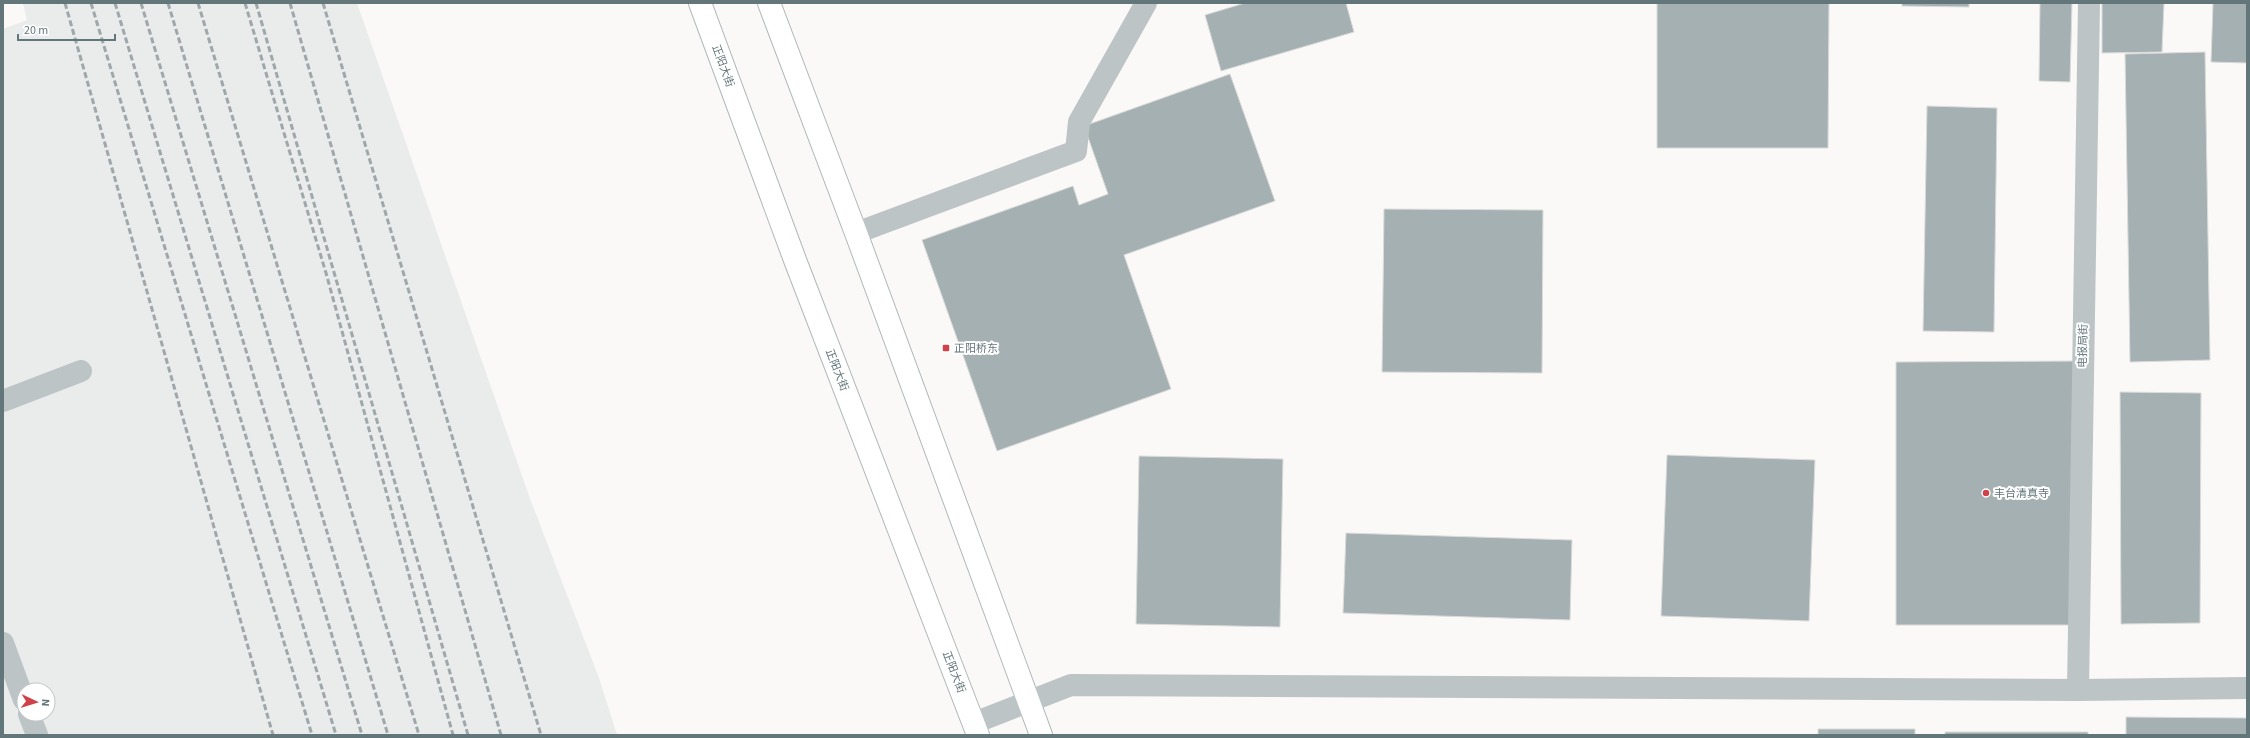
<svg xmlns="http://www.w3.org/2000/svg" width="2250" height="738" font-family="'Source Sans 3','Noto Sans SC',sans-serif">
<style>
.built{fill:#eaebeb;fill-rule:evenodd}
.building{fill:#a4b0b2;stroke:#dbdbda}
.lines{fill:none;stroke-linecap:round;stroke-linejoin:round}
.major-casing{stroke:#b1b8ba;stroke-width:24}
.minor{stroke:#bdc4c5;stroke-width:22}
.major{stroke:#fff;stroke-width:22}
.rail{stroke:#9ea8aa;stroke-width:3;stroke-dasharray:6 3;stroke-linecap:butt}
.poi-dot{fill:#d04149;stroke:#fff;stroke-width:1.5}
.labels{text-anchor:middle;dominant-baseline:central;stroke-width:4;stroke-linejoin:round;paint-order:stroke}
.street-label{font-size:11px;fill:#637679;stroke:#fff}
.poi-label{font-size:11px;fill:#637679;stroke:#fff;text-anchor:start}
</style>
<rect width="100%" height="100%" fill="#faf9f8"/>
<!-- built -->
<path class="built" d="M23,3H357L529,496L599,678L617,735H3V29L27,20ZM24,690H48V714H24Z"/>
<!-- building -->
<path class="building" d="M1245,3H1346L1354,32L1221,71L1205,15Z
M1657,3H1829L1828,148H1657Z
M1902,3H1969V7L1902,6Z
M2040,3H2072L2070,82L2039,81Z
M2102,3H2164L2162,52L2102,53Z
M2213,3H2247V63L2211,62Z
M2205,52L2210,360L2130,362L2125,54Z
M1230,74L1275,201L1124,255L1171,389L997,451L922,240L1073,186L1079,205L1108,194L1084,126Z
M1927,106L1997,108L1994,332L1923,331Z
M1384,209L1543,210L1542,373L1382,372Z
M2077,361L2076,625H1896V362Z
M2120,392L2201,393L2200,623L2121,624Z
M1667,455L1815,460L1809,621L1661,616Z
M1139,456L1283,459L1280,627L1136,624Z
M1346,533L1572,540L1570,620L1343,613Z
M2126,717L2247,718V735H2126Z
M1818,729H1915V735H1818Z
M1945,732H2088V735H1945Z"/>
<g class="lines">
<defs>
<path id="major" d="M700,3L795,260L978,735
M769,3L856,233L1041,735"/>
</defs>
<!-- major casing -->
<use href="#major" class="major-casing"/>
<!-- minor -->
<path class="minor" d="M856,233L1076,151L1079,122L1146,3
M3,401L81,371
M3,643L24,700
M2078,690L2089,3
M29,714L37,735
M974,723L1071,685L2078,690L2247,688"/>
<!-- major -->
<use href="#major" class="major"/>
<!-- rail -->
<path class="rail" d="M65,3L273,735
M91,3L312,735
M115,3L336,735
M141,3L362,735
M168,3L388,735
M198,3L419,735
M245,3L326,273L453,735
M256,3L468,735
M290,3L501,735
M323,3L541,735"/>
</g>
<!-- markers -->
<g class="poi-dot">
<rect x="942" y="344" width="8" height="8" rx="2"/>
<circle cx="1986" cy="493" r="4"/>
</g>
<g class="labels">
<!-- street labels -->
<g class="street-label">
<text transform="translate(723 66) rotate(70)">正阳大街</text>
<text transform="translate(2083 346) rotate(-89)">电报局街</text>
<text transform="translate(837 370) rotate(69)">正阳大街</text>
<text transform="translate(954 672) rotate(69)">正阳大街</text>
</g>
<!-- poi labels -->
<g class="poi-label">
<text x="954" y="348">正阳桥东</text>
<text x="1994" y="493">丰台清真寺</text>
</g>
</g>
<!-- border -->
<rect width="2250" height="738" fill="none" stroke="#637679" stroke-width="8"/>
<!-- north arrow -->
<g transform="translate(36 702) rotate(94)"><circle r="19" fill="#ffffff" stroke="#c1c8c9"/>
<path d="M0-3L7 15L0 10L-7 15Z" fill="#d04149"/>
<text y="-6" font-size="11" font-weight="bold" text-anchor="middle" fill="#637679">N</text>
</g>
<!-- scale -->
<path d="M18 34v6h97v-6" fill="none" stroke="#637679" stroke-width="2"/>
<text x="24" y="34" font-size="12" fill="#637679" stroke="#ffffff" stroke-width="3" paint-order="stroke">20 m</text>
</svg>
